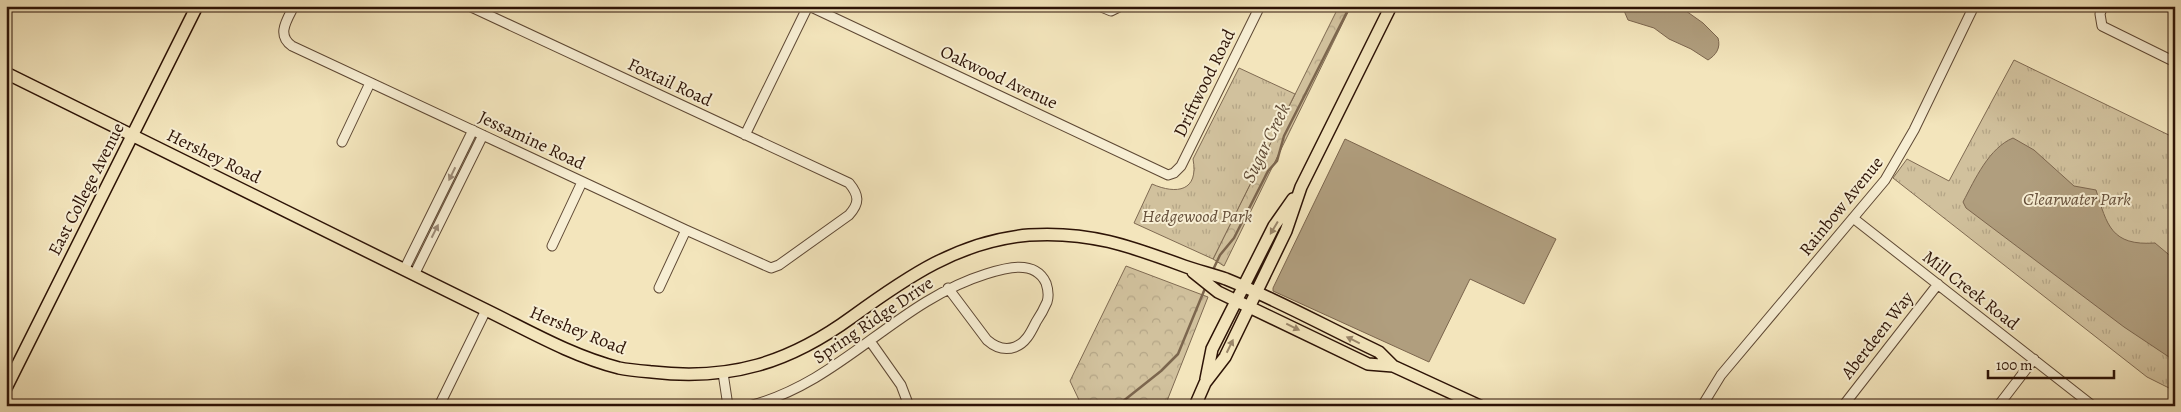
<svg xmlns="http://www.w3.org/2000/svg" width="2181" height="412" font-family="Alegreya,serif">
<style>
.forest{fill:url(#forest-crowns);stroke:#7f6a52}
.park{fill:url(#park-tufts);stroke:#7f6a52}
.water{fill:#b09e7e;stroke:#7c664e}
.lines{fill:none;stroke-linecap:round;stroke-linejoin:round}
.stream{stroke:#7c664e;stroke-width:2.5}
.minor-casing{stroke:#5e4834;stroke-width:11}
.major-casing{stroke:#2d1306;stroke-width:14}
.minor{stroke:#f7eed3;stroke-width:9}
.major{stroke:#f3e5bc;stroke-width:11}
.oneway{fill:#9c8b77}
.oneway2{fill:#9a866a}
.labels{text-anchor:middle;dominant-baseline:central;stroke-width:4;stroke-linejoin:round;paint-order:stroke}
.street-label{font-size:18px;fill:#2d1306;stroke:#f7eed3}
.park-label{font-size:18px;font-style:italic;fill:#66503b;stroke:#f7eed3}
.water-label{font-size:19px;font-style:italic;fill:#614b36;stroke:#f7eed3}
</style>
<defs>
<pattern id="forest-crowns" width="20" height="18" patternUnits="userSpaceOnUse" patternTransform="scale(1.25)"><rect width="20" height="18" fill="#d1c19d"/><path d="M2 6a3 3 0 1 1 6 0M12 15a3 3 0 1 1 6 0" fill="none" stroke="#b4a586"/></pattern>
<pattern id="park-tufts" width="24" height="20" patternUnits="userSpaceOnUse" patternTransform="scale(1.25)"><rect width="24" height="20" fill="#d1c19d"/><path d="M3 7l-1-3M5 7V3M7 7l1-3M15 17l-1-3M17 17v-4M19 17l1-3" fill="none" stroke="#b4a586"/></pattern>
</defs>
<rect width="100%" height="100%" fill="#f3e5bc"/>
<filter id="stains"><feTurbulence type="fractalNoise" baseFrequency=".004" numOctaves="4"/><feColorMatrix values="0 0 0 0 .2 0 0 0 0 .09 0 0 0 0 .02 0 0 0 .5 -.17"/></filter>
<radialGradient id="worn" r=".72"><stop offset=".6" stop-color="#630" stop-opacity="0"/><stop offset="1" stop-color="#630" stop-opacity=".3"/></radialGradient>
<!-- forest -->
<path class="forest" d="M1339,6H1351L1224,266L1213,259Z
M1126,266L1208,297L1165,406H1075L1079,400L1070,381Z"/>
<!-- park -->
<path class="park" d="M2014,60L2175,138V391L2147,377L1893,178L1907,159L1949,181Z
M1239,68L1295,94L1213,259L1134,223L1152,184C1177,195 1199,191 1193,159Z"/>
<!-- water -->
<path class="water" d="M1622,6H1679L1703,23L1718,38C1721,48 1716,55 1708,60L1691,49L1669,39L1654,28L1628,20Z
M2013,138L2034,150L2074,186L2096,190C2107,225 2111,246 2155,243L2174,259L2175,361L2124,327L1966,208L1963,202C1975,179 1989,148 2013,138Z
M1345,139L1556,239L1524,304L1470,279L1429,362L1273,291V288Z"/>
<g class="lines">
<!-- stream -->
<path class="stream" d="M1212,272L1220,255L1234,238L1268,171L1277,161L1284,136L1350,6
M1117,406L1161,371L1178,354L1206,286"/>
<defs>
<path id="minor" d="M294,6C287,20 276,35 292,46L686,230L771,268L779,265L849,215C860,203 859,195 849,183L469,6
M809,6L1168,175L1174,173L1181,166L1260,6
M1099,6L1111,11L1121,6
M2103,6L2100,14L2102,26L2175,62
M745,135L808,6
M342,142L370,83
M1853,218L2093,406
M552,246L582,182
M404,270L473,130
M414,275L483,135
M659,288L686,230
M870,341L901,385L909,406
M723,373L728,406
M439,406L486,310
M749,406C842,382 896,302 986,274C1005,268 1035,259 1046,283C1048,289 1049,296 1047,302C1044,309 1040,316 1036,322C1031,332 1026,343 1015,347C1004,351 995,347 987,340L948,288
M1702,406L1721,375L1885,180L1914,130L1974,6
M1843,406L1938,284
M1998,406L2034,359"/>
<path id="major" d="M6,73L486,310C529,331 572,356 619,368C629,370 641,371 652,372C730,381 789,363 852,317C907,277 959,241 1029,235C1089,231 1130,246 1184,266C1198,271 1212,274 1226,279C1278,300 1328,328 1379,352L1393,366
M1193,272L1218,292L1368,364L1393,366L1480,406
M1206,379L1212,349L1274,226L1293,199
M6,388L197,6
M1195,406L1205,383L1225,357L1286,231L1301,187L1391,6"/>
</defs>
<!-- minor casing -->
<use href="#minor" class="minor-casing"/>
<!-- major casing -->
<use href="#major" class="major-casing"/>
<!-- minor -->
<use href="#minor" class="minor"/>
<!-- major -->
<use href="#major" class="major"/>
</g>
<!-- one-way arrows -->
<defs><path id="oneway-solid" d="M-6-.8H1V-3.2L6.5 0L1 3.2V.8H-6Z" transform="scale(1.25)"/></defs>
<g class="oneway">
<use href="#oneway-solid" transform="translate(452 174) rotate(116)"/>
<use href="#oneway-solid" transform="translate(435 231) rotate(-63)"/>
</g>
<g class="oneway2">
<use href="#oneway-solid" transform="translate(1274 228) rotate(121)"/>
<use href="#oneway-solid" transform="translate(1293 327) rotate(26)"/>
<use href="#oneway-solid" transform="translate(1353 340) rotate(-154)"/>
<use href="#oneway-solid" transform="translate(1230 346) rotate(-64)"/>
</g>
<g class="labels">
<!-- street labels -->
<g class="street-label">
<text transform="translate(999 77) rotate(25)">Oakwood Avenue</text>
<text transform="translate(670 82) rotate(25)">Foxtail Road</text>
<text transform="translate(1204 83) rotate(-64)">Driftwood Road</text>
<text transform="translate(532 140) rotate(25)">Jessamine Road</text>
<text transform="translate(214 156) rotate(26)">Hershey Road</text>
<text transform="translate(86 189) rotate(-63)">East College Avenue</text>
<text transform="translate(1841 206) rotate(-51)">Rainbow Avenue</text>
<text transform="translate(1971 290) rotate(38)">Mill Creek Road</text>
<text transform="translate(873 320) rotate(-34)">Spring Ridge Drive</text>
<text transform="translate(578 330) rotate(22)">Hershey Road</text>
<text transform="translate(1877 335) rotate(-52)">Aberdeen Way</text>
</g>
<!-- park labels -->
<g class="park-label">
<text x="2077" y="199">Clearwater Park</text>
<text x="1197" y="216">Hedgewood Park</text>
</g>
<!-- water labels -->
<g class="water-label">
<text transform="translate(1266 143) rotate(-64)">Sugar Creek</text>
</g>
</g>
<!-- margin -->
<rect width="2181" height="412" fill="none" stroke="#f3e5bc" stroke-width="25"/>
<rect x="8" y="8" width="2166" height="397" fill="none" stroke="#2d1306" stroke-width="2.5"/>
<rect x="12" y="12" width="2156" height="387" fill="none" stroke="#2d1306"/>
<!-- scale -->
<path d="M1988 370v8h126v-8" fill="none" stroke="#2d1306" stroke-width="2.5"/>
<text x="1996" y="370" font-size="15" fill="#2d1306" stroke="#f7eed3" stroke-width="4" paint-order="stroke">100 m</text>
<rect width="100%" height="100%" filter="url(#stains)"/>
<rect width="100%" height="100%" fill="url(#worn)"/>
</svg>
